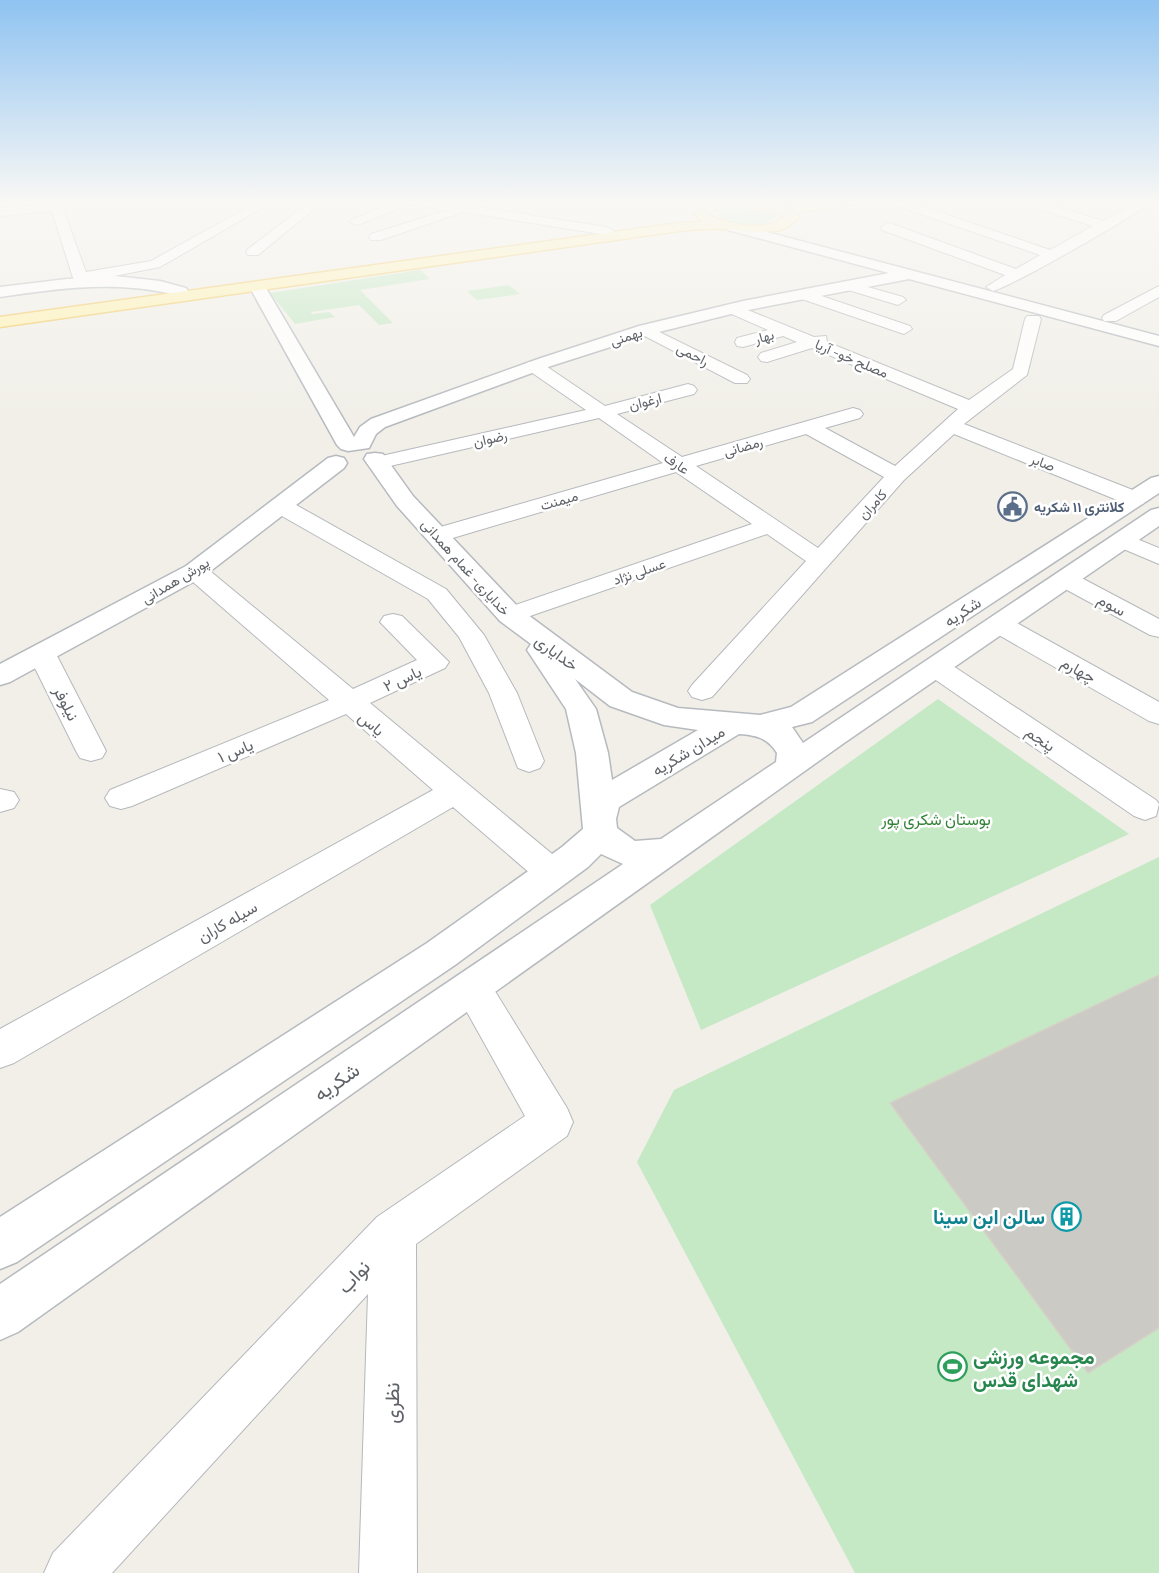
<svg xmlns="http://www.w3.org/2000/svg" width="1159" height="1573" font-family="'Exo 2',Vazirmatn,sans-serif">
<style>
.green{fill:#c5e8c5}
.building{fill:#cccac5;stroke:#d6d1c6;stroke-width:1.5}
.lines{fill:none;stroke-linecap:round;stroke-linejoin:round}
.street-casing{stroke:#b5b8bc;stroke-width:2}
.secondary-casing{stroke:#b6babf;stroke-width:3}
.primary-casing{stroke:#f2c960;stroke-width:3}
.street{fill:#fff;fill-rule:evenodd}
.secondary{fill:#fff;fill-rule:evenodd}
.primary{fill:#fff2af;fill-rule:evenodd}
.labels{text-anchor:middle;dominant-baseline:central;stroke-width:5;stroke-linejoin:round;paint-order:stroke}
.far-street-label{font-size:14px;fill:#5f6368;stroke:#fff}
.far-service-label{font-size:14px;font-weight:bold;fill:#4e5e75;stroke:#fff;text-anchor:start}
.street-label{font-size:16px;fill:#5f6368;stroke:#fff}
.park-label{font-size:16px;fill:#348238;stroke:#fff}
.near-street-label{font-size:20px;fill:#5f6368;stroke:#fff}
.near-culture-label{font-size:20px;font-weight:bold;fill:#0d838f;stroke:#fff;text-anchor:end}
.near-leisure-label{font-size:20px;font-weight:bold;fill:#27864d;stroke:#fff;text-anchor:start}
</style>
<rect width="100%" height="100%" fill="#f1efe8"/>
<!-- green -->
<path class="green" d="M744,207L770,211L776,216C765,229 731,226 718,216L721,211Z
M420,270L430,279L360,290L393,323L379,325L359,305L311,312L312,314L329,312L335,317L295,324L270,293Z
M509,285L520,294L477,300L467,291Z
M938,699L1129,834L701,1030L650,905Z
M1159,857V1573H855L637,1162L674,1090Z"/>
<!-- building -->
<path class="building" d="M1159,975V1328L1088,1373L890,1103Z"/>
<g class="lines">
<defs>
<path id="street" d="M261,200H276L160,267L89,281L82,285L77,284L73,278L52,211L0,216V208L61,204L86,272L151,261Z
M312,200H325L258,255H248L246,252L248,249Z
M399,200H432L607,227L614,231L607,235L463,212L381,240H371L369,237L371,234L448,210L410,204L360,224L355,225L349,221Z
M887,200H904L1050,250L1093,226L1019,203L1017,200H1035L1103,221L1140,200H1153C1143,212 1010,287 993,291L986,287L1005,275L882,230L881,227L887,223L892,224L1016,269L1040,255L889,203Z
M850,282L903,297L906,300L898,305L845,289L843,286Z
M1159,286V297L1116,321H1104L1102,318L1104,315Z
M804,290L910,326L912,329L904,334L898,332L799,298L796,295Z
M733,304L814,337L826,336L827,342L969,400L1013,369L1025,319L1027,316H1039L1041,319L1027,375L964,424L1143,494L1146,499L1143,504L1135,506L1127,504L954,434L904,480L712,697L702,700L692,697L688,691L692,685L806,561L767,534L510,623L501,620L497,615L501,610L752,524L676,472L446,540L438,542L430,540L426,535L430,530L663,463L599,418L377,469L370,467L367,463L370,459L377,457L586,410L528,370L525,366L528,362H540L605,406L688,384L694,386L697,390L694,394L617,414L682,457L853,408L860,410L863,414L860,418L825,428L895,466L958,409L812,348L767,362L761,361L758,357L761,353L797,342L783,336L743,347L737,346L735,342L737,338L768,330L727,312L725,309L727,306ZM806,434L884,477L818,548L696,466Z
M645,325L747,375L750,379L747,383H735L639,333L637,330Z
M281,499L289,501L446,589L484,635L517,693L544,761L540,768L529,772L518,768L489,693L459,637L428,599L273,511L270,506L273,501Z
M1122,533L1159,548V564L1114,545L1110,540L1114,535Z
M195,564L204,566L353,689L417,660L380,622L384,616L393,614L402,616L449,662L445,668L370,703L563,863L568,872L563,881L551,885L539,881L453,807L14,1063L0,1068V1029L433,790L346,714L132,806L121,809L110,806L105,798L110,790L329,700L186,576L183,571L186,566Z
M1065,572L1074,574L1159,619V637L1150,635L1056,584L1053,579L1056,574Z
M999,616L1008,618L1159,702V724L1149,721L990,630L986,624L990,618Z
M42,646L52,648L56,654L106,751L102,758L91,761L80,758L76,751L28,654L32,648Z
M937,659L947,662L1156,800L1159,804L1156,816L1145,820L1134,816L927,674L923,668L927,662Z
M0,789L14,792L19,800L14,808L0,812Z
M472,971L485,975L567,1108L573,1122L567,1136L416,1244L417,1573H359L368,1294L112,1573H44L53,1553L377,1217L525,1116L453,987L459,975Z"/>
<path id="secondary" d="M703,200H721L727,204L721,208L705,203Z
M733,223L1159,336V346L909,279L743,311L651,334L551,366L385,427L376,434L369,448L348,451L341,449L337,445L249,286L251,283H263L354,437L360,427L371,419L538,359L639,326L743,301L889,273L728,230L726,227L728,224Z
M115,276L160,281L186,288L188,291L180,296C118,280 63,288 0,297V287L67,279Z
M375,453L383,454L413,496L520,609L632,692L678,708L760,715L791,707L1151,478L1159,476V493L812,722L792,727L803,743L1151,510L1159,508V526L844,743L18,1332L0,1340V1284L623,864L601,854L588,867L455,965L17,1262L0,1269V1217L427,943L562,847L583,829L576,753L566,709L527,650L531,644L500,621L397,506L364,459L367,454ZM575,679L610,706L664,725L698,730L612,780L608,753L596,709ZM739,734C756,735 768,738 777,753L776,762L661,839L635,841L617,828L616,819L619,807Z
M336,456L344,458L347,463L344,468L204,576L10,682L0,685V664L186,566L328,458Z"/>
<path id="primary" d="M729,200H764L790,208L801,204L834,200H867L861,204L804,211L797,215L799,217C780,241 748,229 722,229C708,228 693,230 679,231L0,327V317L679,223L702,222L695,214C705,203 715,202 729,200ZM732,207L770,209L784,217C767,232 727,225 709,215L715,210Z"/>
</defs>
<!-- street casing -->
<use href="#street" class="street-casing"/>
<!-- secondary casing -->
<use href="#secondary" class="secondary-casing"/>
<!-- primary casing -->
<use href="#primary" class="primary-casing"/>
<!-- street -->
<use href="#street" class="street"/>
<!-- secondary -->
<use href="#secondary" class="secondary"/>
<!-- primary -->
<use href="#primary" class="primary"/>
</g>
<!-- sky -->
<linearGradient id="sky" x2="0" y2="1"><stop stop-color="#8fc3f1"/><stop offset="0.48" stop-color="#f9f8f5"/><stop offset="1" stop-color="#f9f8f5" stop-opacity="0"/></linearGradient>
<rect width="1159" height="420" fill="url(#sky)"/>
<!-- icons -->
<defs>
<symbol id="civic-ring" viewBox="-11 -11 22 22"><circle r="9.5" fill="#fff" stroke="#5c6f8a" stroke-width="1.5"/><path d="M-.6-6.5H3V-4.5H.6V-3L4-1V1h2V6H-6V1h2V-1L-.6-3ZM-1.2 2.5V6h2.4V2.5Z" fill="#5c6f8a"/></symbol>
<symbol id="building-ring" viewBox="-11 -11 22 22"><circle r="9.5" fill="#fff" stroke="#0f9aa8" stroke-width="1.5"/><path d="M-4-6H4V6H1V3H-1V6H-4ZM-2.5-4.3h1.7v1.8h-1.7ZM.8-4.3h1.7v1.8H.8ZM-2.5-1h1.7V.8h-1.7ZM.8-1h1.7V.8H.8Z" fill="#0f9aa8"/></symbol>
<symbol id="stadium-ring" viewBox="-11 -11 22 22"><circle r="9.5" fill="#fff" stroke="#2e9e5b" stroke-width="1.5"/><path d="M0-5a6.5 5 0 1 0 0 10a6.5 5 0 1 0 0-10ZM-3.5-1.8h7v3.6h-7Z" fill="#2e9e5b"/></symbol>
</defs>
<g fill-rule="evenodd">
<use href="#civic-ring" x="996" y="490" width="33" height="33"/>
<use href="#building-ring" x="1050" y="1200" width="33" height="33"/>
<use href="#stadium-ring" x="936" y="1350" width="33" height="33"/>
</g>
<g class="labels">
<!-- far-street labels -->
<g class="far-street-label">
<text transform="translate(626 336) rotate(-18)">بهمنی</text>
<text transform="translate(764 336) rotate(-16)">بهار</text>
<text transform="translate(693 354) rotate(27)">راحمی</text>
<text transform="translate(852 358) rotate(23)">مصلح خو- آریا</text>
<text transform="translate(645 401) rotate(-14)">ارغوان</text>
<text transform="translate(490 438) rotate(-13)">رضوان</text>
<text transform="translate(743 446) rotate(-16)">رمضانی</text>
<text transform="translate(1043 462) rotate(21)">صابر</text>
<text transform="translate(677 463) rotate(34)">عارف</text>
<text transform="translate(559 500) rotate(-16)">میمنت</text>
<text transform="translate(872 504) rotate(-47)">کامران</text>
<text transform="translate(466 567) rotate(48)">خدایاری- غمام همدانی</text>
<text transform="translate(639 571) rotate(-19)">عسلی نژاد</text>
<text transform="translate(175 580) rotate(-31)">پورش همدانی</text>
</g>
<!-- far-service labels -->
<g class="far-service-label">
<text x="1034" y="506">کلانتری ۱۱ شکریه</text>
</g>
<!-- street labels -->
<g class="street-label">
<text transform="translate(1112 604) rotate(28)">سوم</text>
<text transform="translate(962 611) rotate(-33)">شکریه</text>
<text transform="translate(557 652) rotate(36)">خدایاری</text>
<text transform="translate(1079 669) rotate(29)">چهارم</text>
<text transform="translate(402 678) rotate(-25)">یاس ۲</text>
<text transform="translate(67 703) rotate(63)">نیلوفر</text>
<text transform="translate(372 723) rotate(40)">یاس</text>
<text transform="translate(1041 738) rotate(34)">پنجم</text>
<text transform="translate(235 750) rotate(-23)">یاس ۱</text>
<text transform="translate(688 750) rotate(-31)">میدان شکریه</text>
<text transform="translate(227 921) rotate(-30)">سیله کاران</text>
</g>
<!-- park labels -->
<g class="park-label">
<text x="936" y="818">بوستان شکری پور</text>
</g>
<!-- near-street labels -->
<g class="near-street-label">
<text transform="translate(336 1081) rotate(-35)">شکریه</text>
<text transform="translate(353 1276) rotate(-47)">نواب</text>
<text transform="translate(391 1403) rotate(-89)">نظری</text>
</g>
<!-- near-culture labels -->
<g class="near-culture-label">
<text x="1045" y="1216">سالن ابن سینا</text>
</g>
<!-- near-leisure labels -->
<g class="near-leisure-label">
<text x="973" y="1356">مجموعه ورزشی<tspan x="973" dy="23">شهدای قدس</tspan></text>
</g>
</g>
</svg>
